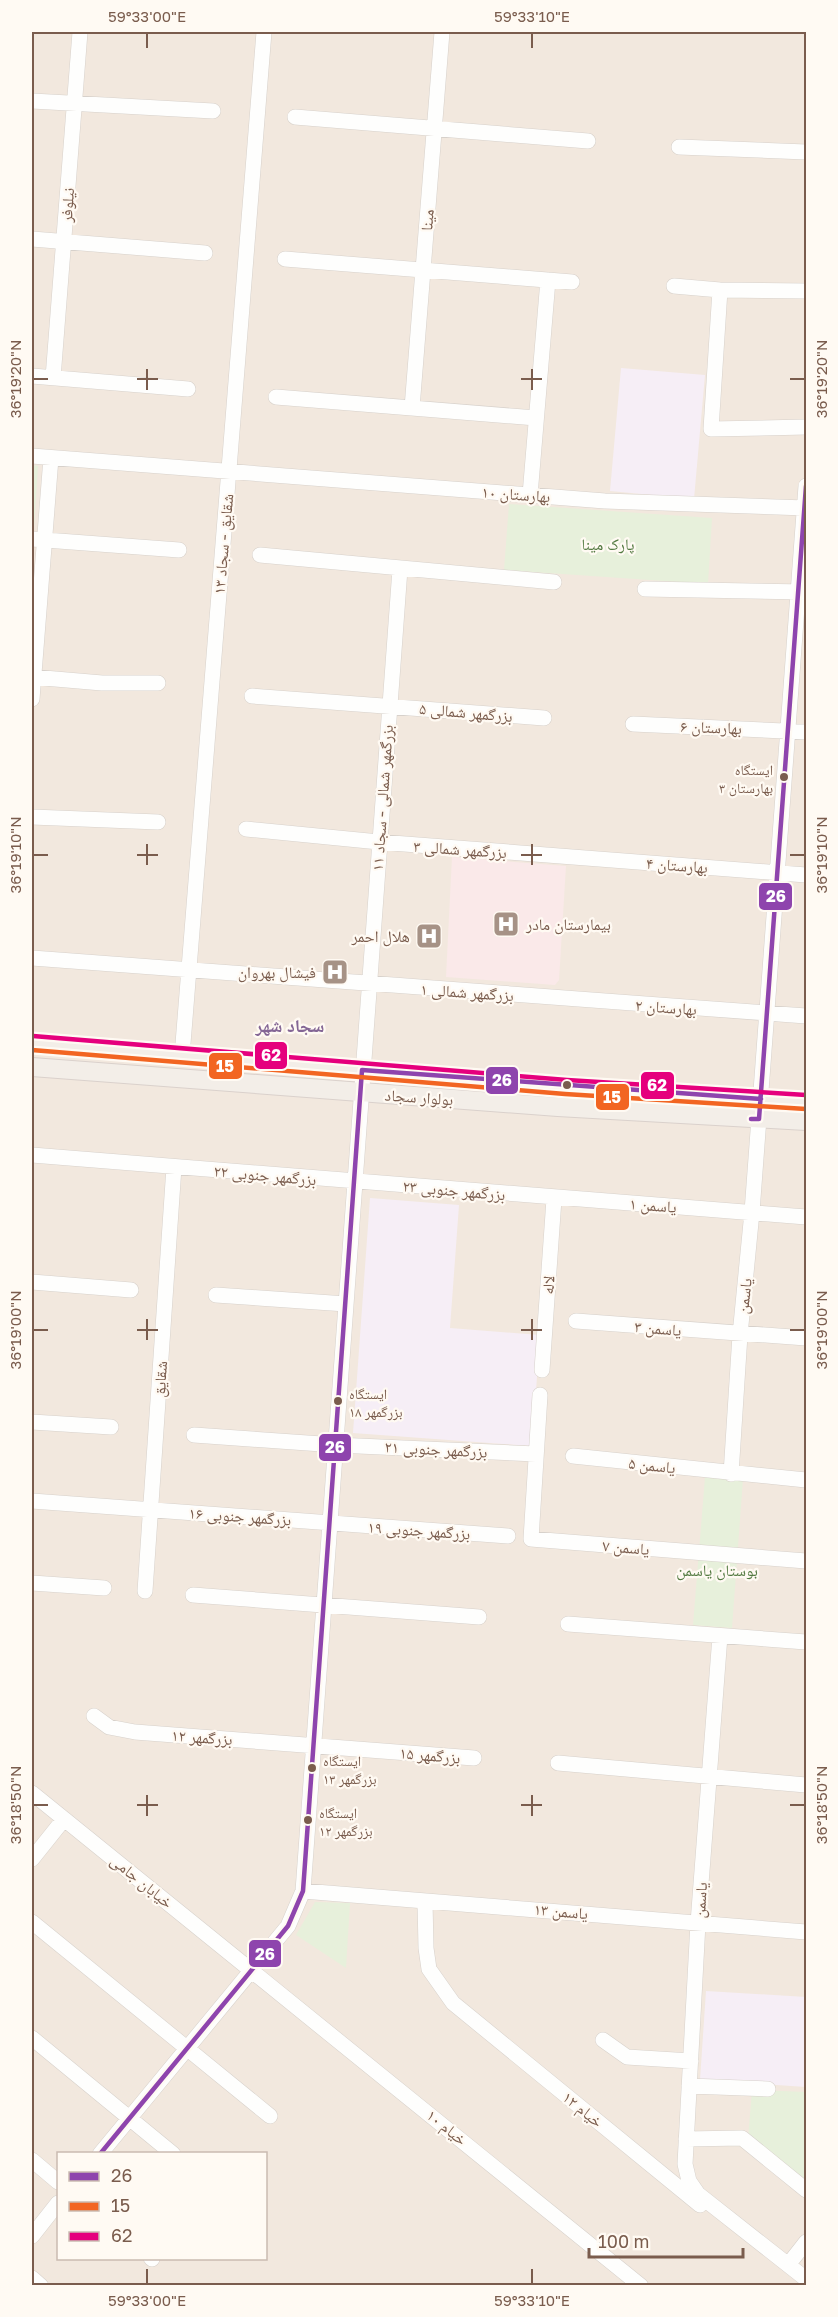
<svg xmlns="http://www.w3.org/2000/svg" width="838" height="2317" font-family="'Golos Text','Noto Naskh Arabic',sans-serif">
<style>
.residential{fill:#f2e8de;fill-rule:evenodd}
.education{fill:#f6eef6}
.medical{fill:#fae9e9}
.park{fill:#e7f0db}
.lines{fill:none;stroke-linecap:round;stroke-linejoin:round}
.minor-casing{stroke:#d7d1cb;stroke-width:16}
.major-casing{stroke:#dad1cc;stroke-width:20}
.minor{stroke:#fefefd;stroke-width:15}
.major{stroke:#f3eee8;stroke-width:18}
.bus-1-casing{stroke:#fffaf3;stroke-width:9}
.bus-2-casing{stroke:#fffaf3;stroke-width:9}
.bus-3-casing{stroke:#fffaf3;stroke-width:9}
.bus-1{stroke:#8e44ad;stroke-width:4.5}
.bus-2{stroke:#f26522;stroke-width:4.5}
.bus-3{stroke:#e5007d;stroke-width:4.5}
.ticks{fill:none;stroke:#7a5c4d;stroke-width:2}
.bus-dot{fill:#7a5c4d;stroke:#fffaf3;stroke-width:2}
.labels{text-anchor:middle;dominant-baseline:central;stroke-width:4.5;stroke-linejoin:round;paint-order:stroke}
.bus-label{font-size:14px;fill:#7a5c4d;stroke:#fffaf3;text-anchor:start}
.street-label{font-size:16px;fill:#7a5c4d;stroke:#fffaf3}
.park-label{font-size:16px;fill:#537a41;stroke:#fffaf3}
.poi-label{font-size:16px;fill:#7a5c4d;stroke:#fffaf3;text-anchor:end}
.neighbourhood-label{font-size:18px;font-weight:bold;fill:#846695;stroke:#fffaf3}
.line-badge{stroke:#fffaf3;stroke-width:2}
.badge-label{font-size:16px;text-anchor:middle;font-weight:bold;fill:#fff}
.neatline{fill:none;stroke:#7a5c4d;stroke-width:2}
.ticks-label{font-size:15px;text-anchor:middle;fill:#7a5c4d}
</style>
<rect width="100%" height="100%" fill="#f9f5f0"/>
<!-- residential -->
<path class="residential" d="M32,32H806V2285L32,2286ZM58,2154H266V2258H58Z"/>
<!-- education -->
<path class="education" d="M621,368L705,375L694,499L610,491Z
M370,1198L459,1205L450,1328L540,1335L532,1446L353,1433Z
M706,1991L806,1997V2087L700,2080Z"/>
<!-- medical -->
<path class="medical" d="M452,857L566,866L559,980L555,985L446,977Z"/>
<!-- park -->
<path class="park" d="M32,465L38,466L34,528H32Z
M509,504L712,518L708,584L504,570Z
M705,1477L743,1479L732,1628L693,1625Z
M315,1902L350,1903L346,1968L296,1935Z
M752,2090L806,2092V2191L748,2139Z"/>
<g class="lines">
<defs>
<path id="minor" d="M32,101L213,111
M295,117L588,141
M679,147L806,152
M32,239L205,253
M285,259L572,282
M674,286L720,290L806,291
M720,290L711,429L806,427
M32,376L188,389
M53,378L80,32
M276,397L536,418
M412,408L442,32
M32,456L605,501L806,508
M530,495L548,280
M32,539L179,550
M260,555L554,582
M645,589L806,592
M32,677L102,683H158
M252,696L544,718
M32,699L51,458
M633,724L806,732
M32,817L158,822
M246,829L379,842L806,875
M32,958L806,1016
M182,1056L264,32
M32,1155L806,1217
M32,1282L131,1290
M216,1295L346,1304
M576,1321L806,1338
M542,1370L554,1199
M540,1395L531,1539L806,1561
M32,1422L111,1427
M194,1435L336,1445L536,1454
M573,1456L806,1480
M731,1474L740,1335L752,1212L806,486
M32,1501L508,1536
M32,1583L104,1588
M145,1591L174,1167
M193,1595L479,1617
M568,1624L806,1642
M720,1636L698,1923L685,2164L689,2181L698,2194L806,2279
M94,1716L109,1727L135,1732L474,1758
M558,1763L806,1785
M32,1793L641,2286
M32,1859L64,1819
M303,1891L806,1932
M425,1901L426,1948L429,1969L453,2003L700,2205
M32,1922L270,2116
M32,2038L173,2154
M603,2040L627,2057L691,2061
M689,2086L768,2089
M686,2139L742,2138L806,2190
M100,2154L288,1926L303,1891L400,569
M32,2160L58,2182
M32,2236L58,2203
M151,2258L152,2259
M788,2265L806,2242
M32,2278L41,2286"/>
<path id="major" d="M32,1043L566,1087L806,1102
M32,1067L558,1107L806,1121"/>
</defs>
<!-- minor casing -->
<use href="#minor" class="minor-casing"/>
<!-- major casing -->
<use href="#major" class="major-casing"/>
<!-- minor -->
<use href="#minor" class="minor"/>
<!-- major -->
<use href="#major" class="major"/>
<defs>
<path id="bus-1" d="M751,1119H759L806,486
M100,2154L288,1926L303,1891L362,1070L761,1099"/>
<path id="bus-2" d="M32,1050L565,1094L806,1109"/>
<path id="bus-3" d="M33,1036L567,1080L806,1095"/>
</defs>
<!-- bus-1 casing -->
<use href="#bus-1" class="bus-1-casing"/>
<!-- bus-2 casing -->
<use href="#bus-2" class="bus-2-casing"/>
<!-- bus-3 casing -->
<use href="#bus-3" class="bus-3-casing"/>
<!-- bus-1 -->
<use href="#bus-1" class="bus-1"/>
<!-- bus-2 -->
<use href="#bus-2" class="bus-2"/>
<!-- bus-3 -->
<use href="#bus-3" class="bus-3"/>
</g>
<!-- ticks -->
<path class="ticks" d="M147,33V48M532,33V48M147,369V390M532,369V390M33,379H48M137,379H158M521,379H542M790,379H805M147,844V865M532,844V865M33,855H48M137,855H158M521,855H542M790,855H805M147,1319V1340M532,1319V1340M33,1330H48M137,1330H158M521,1330H542M790,1330H805M147,1795V1816M532,1795V1816M33,1805H48M137,1805H158M521,1805H542M790,1805H805M147,2269V2284M532,2269V2284"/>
<!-- icons -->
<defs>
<symbol id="hospital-square" viewBox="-11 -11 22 22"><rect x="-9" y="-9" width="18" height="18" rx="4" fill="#a69286" stroke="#fffaf3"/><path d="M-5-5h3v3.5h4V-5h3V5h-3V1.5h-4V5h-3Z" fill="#fff"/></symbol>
</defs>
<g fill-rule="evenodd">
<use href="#hospital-square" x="491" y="909" width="30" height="30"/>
<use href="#hospital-square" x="414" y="921" width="30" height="30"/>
<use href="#hospital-square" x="320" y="957" width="30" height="30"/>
</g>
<!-- markers -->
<g class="bus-dot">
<circle cx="784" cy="777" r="5"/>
<circle cx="567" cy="1085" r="5"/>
<circle cx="338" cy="1401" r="5"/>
<circle cx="312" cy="1768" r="5"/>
<circle cx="308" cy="1820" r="5"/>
</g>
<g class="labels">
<!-- bus labels -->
<g class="bus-label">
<text x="773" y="769" text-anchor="end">ایستگاه<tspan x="773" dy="18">بهارستان ۳</tspan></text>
<text x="349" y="1393">ایستگاه<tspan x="349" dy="18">بزرگمهر ۱۸</tspan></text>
<text x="323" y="1760">ایستگاه<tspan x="323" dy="18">بزرگمهر ۱۳</tspan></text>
<text x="319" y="1812">ایستگاه<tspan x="319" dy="18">بزرگمهر ۱۲</tspan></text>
</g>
<!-- street labels -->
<g class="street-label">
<text transform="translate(67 205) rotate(-86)">نیلوفر</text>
<text transform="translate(427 220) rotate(-85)">مینا</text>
<text transform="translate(516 494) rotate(4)">بهارستان ۱۰</text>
<text transform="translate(223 544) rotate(-85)">شقایق - سجاد ۱۳</text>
<text transform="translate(466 712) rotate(5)">بزرگمهر شمالی ۵</text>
<text transform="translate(711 727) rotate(2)">بهارستان ۶</text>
<text transform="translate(382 798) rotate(-86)">بزرگمهر شمالی - سجاد ۱۱</text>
<text transform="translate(460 849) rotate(4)">بزرگمهر شمالی ۳</text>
<text transform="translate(677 865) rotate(4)">بهارستان ۴</text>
<text transform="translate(467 992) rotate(4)">بزرگمهر شمالی ۱</text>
<text transform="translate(666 1007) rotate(4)">بهارستان ۲</text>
<text transform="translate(419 1097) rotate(4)">بولوار سجاد</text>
<text transform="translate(265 1175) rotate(5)">بزرگمهر جنوبی ۲۲</text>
<text transform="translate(454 1190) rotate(5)">بزرگمهر جنوبی ۲۳</text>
<text transform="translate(653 1205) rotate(4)">یاسمن ۱</text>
<text transform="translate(548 1285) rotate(-86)">لاله</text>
<text transform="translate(744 1296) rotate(-84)">یاسمن</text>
<text transform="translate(658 1328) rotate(5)">یاسمن ۳</text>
<text transform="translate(160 1379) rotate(-86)">شقایق</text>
<text transform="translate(436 1449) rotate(3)">بزرگمهر جنوبی ۲۱</text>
<text transform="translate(652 1465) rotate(6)">یاسمن ۵</text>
<text transform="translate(240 1516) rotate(4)">بزرگمهر جنوبی ۱۶</text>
<text transform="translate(419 1530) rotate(4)">بزرگمهر جنوبی ۱۹</text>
<text transform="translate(626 1547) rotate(5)">یاسمن ۷</text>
<text transform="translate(202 1737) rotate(4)">بزرگمهر ۱۲</text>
<text transform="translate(430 1755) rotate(5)">بزرگمهر ۱۵</text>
<text transform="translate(142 1881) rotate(39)">خیابان جامی</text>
<text transform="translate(700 1900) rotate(-86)">یاسمن</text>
<text transform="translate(561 1911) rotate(5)">یاسمن ۱۳</text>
<text transform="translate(583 2109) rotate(39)">خیام ۱۲</text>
<text transform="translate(447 2127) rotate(39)">خیام ۱۰</text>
</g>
<!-- park labels -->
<g class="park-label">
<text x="608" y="544">پارک مینا</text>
<text x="717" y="1570">بوستان یاسمن</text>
</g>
<!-- poi labels -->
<g class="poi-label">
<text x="526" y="924" text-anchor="start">بیمارستان مادر</text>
<text x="410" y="936">هلال احمر</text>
<text x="316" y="972">فیشال بهروان</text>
</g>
<!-- neighbourhood labels -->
<g class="neighbourhood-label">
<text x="290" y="1025">سجاد شهر</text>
</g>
</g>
<g class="line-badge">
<rect x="758" y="882" width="35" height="29" rx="6" fill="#8e44ad"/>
<rect x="254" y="1041" width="34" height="29" rx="6" fill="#e5007d"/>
<rect x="208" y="1052" width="35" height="28" rx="6" fill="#f26522"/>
<rect x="485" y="1066" width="34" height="29" rx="6" fill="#8e44ad"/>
<rect x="640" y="1071" width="35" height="29" rx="6" fill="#e5007d"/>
<rect x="595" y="1083" width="35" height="28" rx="6" fill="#f26522"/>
<rect x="318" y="1433" width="34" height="29" rx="6" fill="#8e44ad"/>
<rect x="248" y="1939" width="34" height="29" rx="6" fill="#8e44ad"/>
</g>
<g class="badge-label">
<text x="776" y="902">26</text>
<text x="271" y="1061">62</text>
<text x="225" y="1072">15</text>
<text x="502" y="1086">26</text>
<text x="657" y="1091">62</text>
<text x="612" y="1103">15</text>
<text x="335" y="1453">26</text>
<text x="265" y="1960">26</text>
</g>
<!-- border -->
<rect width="838" height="2317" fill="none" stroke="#fffaf3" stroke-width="66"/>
<!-- legend -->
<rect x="57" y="2152" width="210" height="108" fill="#fffaf3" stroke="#cabbb1" stroke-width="1.5"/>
<rect x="69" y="2172" width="30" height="9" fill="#8e44ad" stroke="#cabbb1" stroke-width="1.5"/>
<text x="111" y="2182" font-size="18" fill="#7a5c4d">26</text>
<rect x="69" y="2202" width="30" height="9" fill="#f26522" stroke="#cabbb1" stroke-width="1.5"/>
<text x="111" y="2212" font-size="18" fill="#7a5c4d">15</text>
<rect x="69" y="2232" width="30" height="9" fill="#e5007d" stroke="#cabbb1" stroke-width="1.5"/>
<text x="111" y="2242" font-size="18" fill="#7a5c4d">62</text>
<!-- scale -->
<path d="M589 2248v9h154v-9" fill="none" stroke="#7a5c4d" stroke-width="3"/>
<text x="598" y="2248" font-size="18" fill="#7a5c4d" stroke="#fffaf3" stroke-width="4.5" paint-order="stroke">100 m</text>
<rect x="33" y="33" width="772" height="2251" class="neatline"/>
<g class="ticks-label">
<text x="147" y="22">59°33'00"E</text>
<text x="532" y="22">59°33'10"E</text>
<text transform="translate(16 379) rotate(-90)" y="5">36°19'20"N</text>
<text transform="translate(822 379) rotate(-90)" y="5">36°19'20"N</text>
<text transform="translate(16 855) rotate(-90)" y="5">36°19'10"N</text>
<text transform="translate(822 855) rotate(-90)" y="5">36°19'10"N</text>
<text transform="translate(16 1330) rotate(-90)" y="5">36°19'00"N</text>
<text transform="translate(822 1330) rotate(-90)" y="5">36°19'00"N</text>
<text transform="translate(16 1805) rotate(-90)" y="5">36°18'50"N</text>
<text transform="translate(822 1805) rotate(-90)" y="5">36°18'50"N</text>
<text x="147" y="2306">59°33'00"E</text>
<text x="532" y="2306">59°33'10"E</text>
</g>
</svg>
